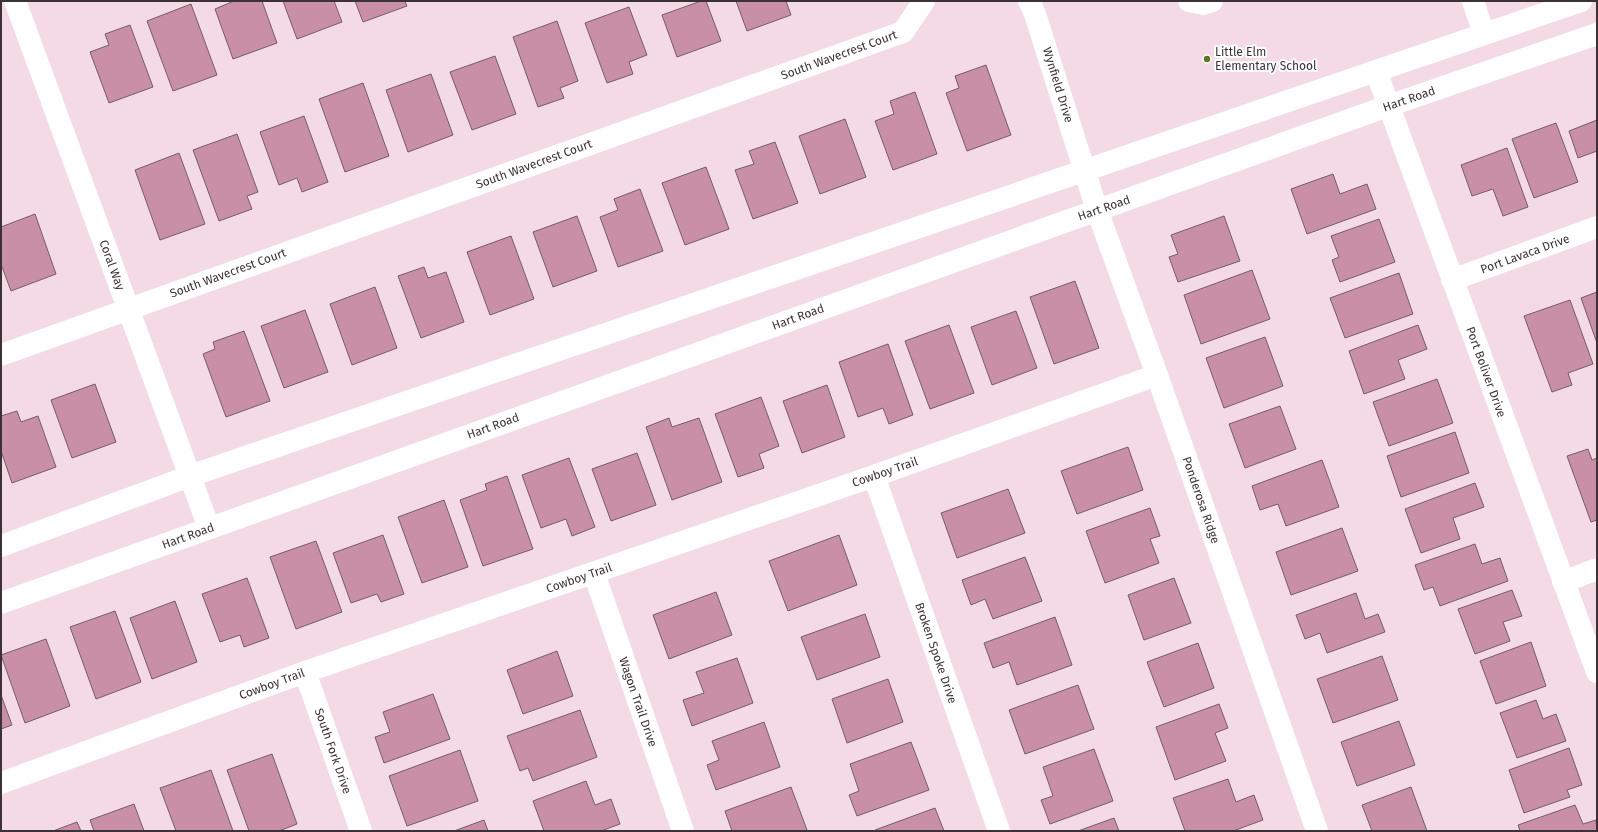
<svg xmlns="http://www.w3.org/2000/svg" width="1598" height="832" font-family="'Fira Sans',sans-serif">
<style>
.building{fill:#c98fa7;stroke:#745d66}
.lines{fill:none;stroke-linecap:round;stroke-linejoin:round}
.minor{stroke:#fff;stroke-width:22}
.poi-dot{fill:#607525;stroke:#fff;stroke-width:1.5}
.labels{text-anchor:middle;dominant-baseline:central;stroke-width:4;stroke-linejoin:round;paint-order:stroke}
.poi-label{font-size:12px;fill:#3c3236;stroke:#fff;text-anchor:start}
.street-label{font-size:12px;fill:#3c3236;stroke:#fff}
</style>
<rect width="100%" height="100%" fill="#f4dae4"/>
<!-- building -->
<path class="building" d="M234,1H262L277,43L233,59L215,9Z
M283,1H334L342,22L297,39Z
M355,1H405L407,6L363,22Z
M701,1H706L721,41L677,57L662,15Z
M736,1H786L791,15L747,31Z
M191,4L217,75L173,91L147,21Z
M629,7L647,55L629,62L633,74L607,83L585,23Z
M557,21L578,81L560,88L564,98L538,107L513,37Z
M130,25L153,87L109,103L90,52L109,45L105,34Z
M495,56L516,114L472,130L450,72Z
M986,65L1011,135L967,151L946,93L959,88L955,76Z
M431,74L453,135L408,152L386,90Z
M363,83L389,156L345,172L319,99Z
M915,92L937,154L893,170L875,121L894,114L890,101Z
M304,116L328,182L302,192L297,178L279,185L260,132Z
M845,119L866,177L820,194L799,136Z
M1597,120V151L1578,158L1569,131Z
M1556,123L1578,182L1534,198L1512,139Z
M237,134L258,192L247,196L252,209L219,221L193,150Z
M775,142L798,203L753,219L735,170L754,164L749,151Z
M1507,148L1528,207L1503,216L1493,189L1472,196L1461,165Z
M179,153L205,224L160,240L135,170Z
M706,167L729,229L685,245L662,183Z
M1333,174L1340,194L1367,184L1376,209L1307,234L1291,189Z
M640,189L663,251L618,267L600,217L618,210L614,199Z
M35,214L56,274L11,291L1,264V227Z
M577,216L597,271L553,287L533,232Z
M1224,216L1240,261L1178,282L1169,257L1178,254L1171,235Z
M1379,219L1395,262L1340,282L1332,260L1339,257L1331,236Z
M511,236L534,299L490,315L467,252Z
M424,267L428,278L446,272L464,322L421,338L398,276Z
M1252,270L1270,319L1201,344L1184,295Z
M1399,273L1413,314L1345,338L1330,298Z
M1075,281L1099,348L1054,364L1030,297Z
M375,287L397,348L352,365L330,304Z
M1597,292V343L1581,298Z
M1570,300L1593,364L1568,373L1572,385L1552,392L1524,316Z
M305,310L328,372L284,388L261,326Z
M1016,311L1037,368L992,385L971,327Z
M949,325L974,393L930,409L905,341Z
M1418,325L1427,349L1398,360L1405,379L1364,394L1349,351Z
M244,331L270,401L226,417L203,354L215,349L213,342Z
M1265,337L1283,386L1224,408L1206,358Z
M888,344L913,415L889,424L883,408L858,417L839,362Z
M1437,379L1453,423L1389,446L1373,402Z
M95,384L116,442L72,458L51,400Z
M827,385L845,437L802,453L783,401Z
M761,397L779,446L759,454L764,468L738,477L715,414Z
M1280,406L1296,449L1245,468L1229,424Z
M17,411L21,422L38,416L56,467L12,483L1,451V416Z
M669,418L672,427L699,418L722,482L672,500L646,427Z
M1455,432L1469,473L1401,497L1387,456Z
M1128,447L1143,490L1077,514L1061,471Z
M1588,449L1592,460L1597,458V520L1591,522L1567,456Z
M637,453L656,505L611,521L592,469Z
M569,458L595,527L572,536L566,519L541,528L522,475Z
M1322,460L1339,507L1286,526L1278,504L1260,510L1252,486Z
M507,476L533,549L483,566L460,500L487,490L485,484Z
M1475,483L1484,507L1453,518L1460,539L1421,553L1405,509Z
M1008,489L1025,533L957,558L941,513Z
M444,500L468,567L422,583L398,517Z
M1150,508L1160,536L1150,539L1159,563L1105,583L1086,531Z
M1342,528L1358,571L1291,595L1276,552Z
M383,535L404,594L381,602L377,594L351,603L333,553Z
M839,535L857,585L788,611L769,561Z
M316,541L342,612L296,629L270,557Z
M1475,544L1482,564L1500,558L1508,581L1440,606L1433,587L1424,590L1415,565Z
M1025,557L1042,601L993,619L985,599L971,605L962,580Z
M247,578L269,638L244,647L240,635L220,642L202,594Z
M1174,578L1191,623L1144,640L1128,595Z
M1512,590L1522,616L1503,622L1510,641L1475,654L1458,609Z
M716,592L732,635L669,659L653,615Z
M1356,593L1365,619L1378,614L1385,632L1327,653L1320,633L1305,639L1296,615Z
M175,601L197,662L152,679L130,618Z
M115,611L141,682L96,699L70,627Z
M865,614L880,657L817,680L801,637Z
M1055,617L1072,665L1017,685L1009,662L993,668L984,643Z
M46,639L70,706L25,723L1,655Z
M1531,642L1546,686L1496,704L1480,661Z
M1198,643L1214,688L1164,707L1147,662Z
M557,651L573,696L523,714L507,670Z
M1382,656L1398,700L1333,723L1317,679Z
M737,658L753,703L692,726L683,700L704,693L696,672Z
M888,679L903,722L847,743L832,699Z
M1078,685L1094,729L1025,754L1009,710Z
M433,694L450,739L384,763L375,737L390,732L383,712Z
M1,695L12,725L1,729Z
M1536,700L1543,719L1556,714L1566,741L1517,758L1500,713Z
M1219,704L1228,728L1215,733L1226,761L1175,780L1156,727Z
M580,710L597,757L533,781L528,768L520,771L507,736Z
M1399,721L1415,765L1357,786L1341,742Z
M764,722L780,767L716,790L707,765L719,760L712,741Z
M911,742L929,790L857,816L849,795L859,791L850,764Z
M1569,748L1582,785L1567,790L1570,797L1524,813L1509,770Z
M1094,749L1113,801L1050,824L1041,800L1053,796L1043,767Z
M460,750L478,801L407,826L389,776Z
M272,754L297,824L279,831H249L227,770Z
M211,770L233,831H176L160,788Z
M1228,779L1236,802L1254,795L1263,820L1233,831H1185L1173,798Z
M586,781L595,805L611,799L620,824L601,831H544L533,801Z
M791,787L807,830L804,831H732L725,811Z
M1411,787L1427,831H1372L1362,805Z
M134,804L144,831H94L90,820Z
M1575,805L1583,824L1596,820L1597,831H1520L1518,825Z
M935,808L944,831H875V830Z
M1114,818L1119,831H1078Z
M484,820L488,831H454Z
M77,822L81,831H53Z"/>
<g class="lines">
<!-- minor -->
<path class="minor" d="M15,1L209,528
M1029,1L1035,14L1097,210L1157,375L1317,831
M1189,1L1203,4L1212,1
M1473,1L1484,34
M1376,71L1597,672
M1452,280L1597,227
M1,355L903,32L924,1
M874,476L999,831
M1,546L190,476L1581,1
M594,573L683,831
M1563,582L1597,569
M1,603L1388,106L1597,34
M305,672L361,831
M1,783L305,672L874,476L1157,375"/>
</g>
<!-- markers -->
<circle class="poi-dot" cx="1207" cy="59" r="4"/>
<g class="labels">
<!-- poi labels -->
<g class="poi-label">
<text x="1215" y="52">Little Elm<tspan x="1215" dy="14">Elementary School</tspan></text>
</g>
<!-- street labels -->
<g class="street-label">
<text transform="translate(839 55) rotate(-20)">South Wavecrest Court</text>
<text transform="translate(1058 85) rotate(73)">Wynfield Drive</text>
<text transform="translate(1409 99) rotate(-19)">Hart Road</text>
<text transform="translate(534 164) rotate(-20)">South Wavecrest Court</text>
<text transform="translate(1104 208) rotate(-19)">Hart Road</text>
<text transform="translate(1525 254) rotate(-20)">Port Lavaca Drive</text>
<text transform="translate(112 265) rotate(70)">Coral Way</text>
<text transform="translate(228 273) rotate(-20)">South Wavecrest Court</text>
<text transform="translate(798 317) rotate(-20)">Hart Road</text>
<text transform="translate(1486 372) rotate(70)">Port Boliver Drive</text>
<text transform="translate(493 426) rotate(-20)">Hart Road</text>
<text transform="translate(885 472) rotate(-19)">Cowboy Trail</text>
<text transform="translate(1201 500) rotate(71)">Ponderosa Ridge</text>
<text transform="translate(188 536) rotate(-20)">Hart Road</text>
<text transform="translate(579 578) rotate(-19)">Cowboy Trail</text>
<text transform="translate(936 653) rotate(71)">Broken Spoke Drive</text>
<text transform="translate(272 684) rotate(-20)">Cowboy Trail</text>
<text transform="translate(638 702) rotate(71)">Wagon Trail Drive</text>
<text transform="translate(333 751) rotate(71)">South Fork Drive</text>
</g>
</g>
<!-- border -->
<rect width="1598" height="832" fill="none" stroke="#3c3236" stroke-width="4"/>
</svg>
